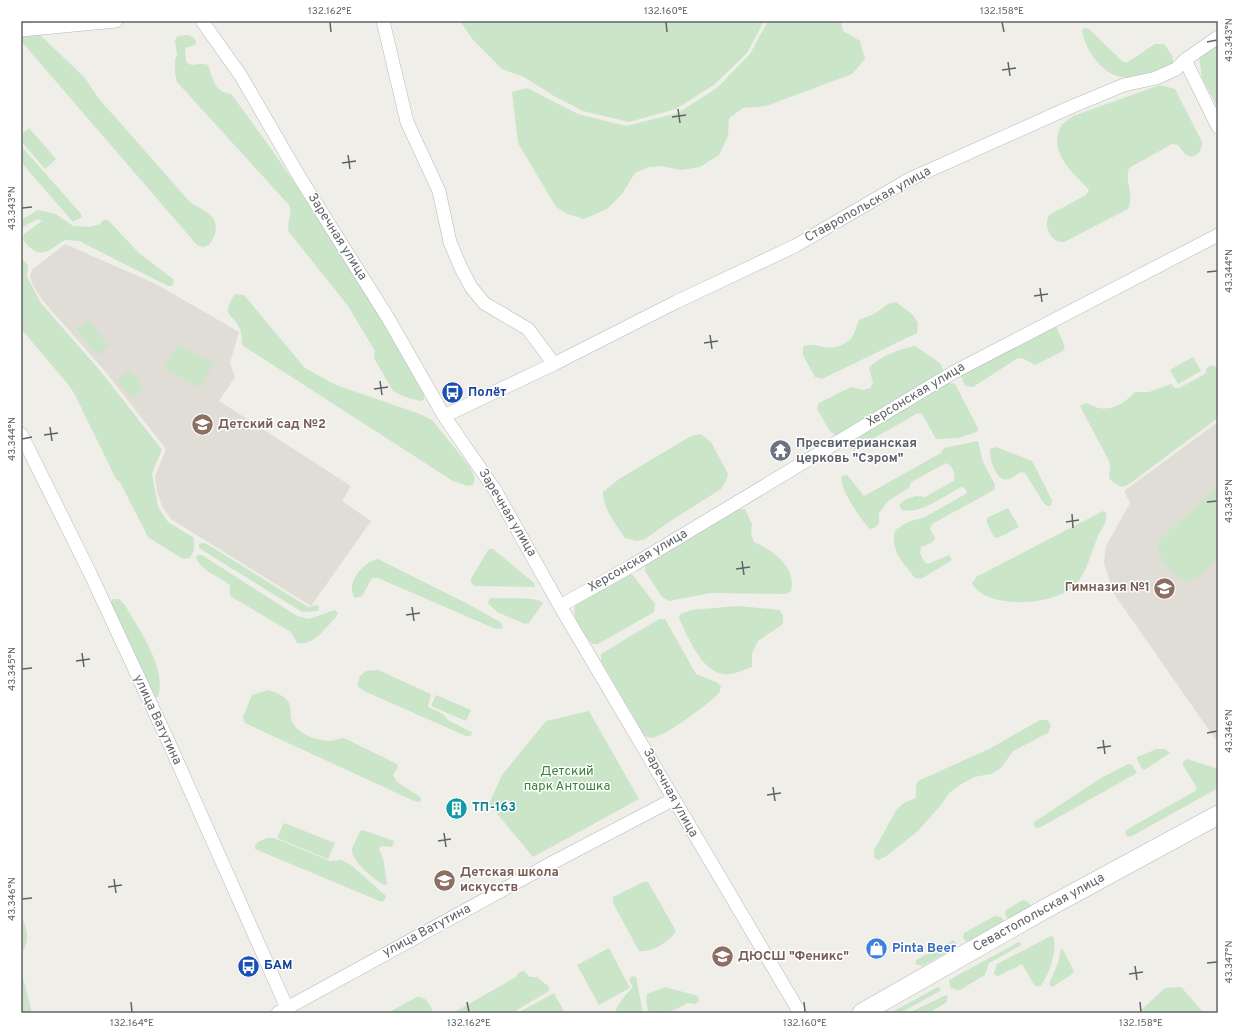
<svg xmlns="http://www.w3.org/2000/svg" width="1239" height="1034" font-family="Overpass,sans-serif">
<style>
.education{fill:#e0ddd7}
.green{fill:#cae5c8}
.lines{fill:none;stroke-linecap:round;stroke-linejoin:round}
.street-casing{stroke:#b5b8bb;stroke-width:14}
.secondary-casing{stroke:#b5b8bb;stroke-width:20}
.street{stroke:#fff;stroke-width:13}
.secondary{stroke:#fff;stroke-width:19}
.ticks{fill:none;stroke:#606467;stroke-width:1.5}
.labels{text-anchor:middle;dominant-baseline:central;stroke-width:3;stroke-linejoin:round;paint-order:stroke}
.street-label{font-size:13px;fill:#606467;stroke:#fff}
.transit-label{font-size:13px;font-weight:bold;fill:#164399;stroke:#fff;text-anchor:start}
.education-label{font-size:13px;font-weight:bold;fill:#785e54;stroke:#fff;text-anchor:start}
.worship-label{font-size:13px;font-weight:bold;fill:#5b616d;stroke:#fff;text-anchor:start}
.park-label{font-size:13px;fill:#3e813c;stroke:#fff}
.culture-label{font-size:13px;font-weight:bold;fill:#0d838f;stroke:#fff;text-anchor:start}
.shop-label{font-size:13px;font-weight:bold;fill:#366cbe;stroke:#fff;text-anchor:start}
.neatline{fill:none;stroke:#606467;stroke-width:1.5}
.ticks-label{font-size:10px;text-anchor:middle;fill:#606467}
</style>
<rect width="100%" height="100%" fill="#f0eee9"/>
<!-- education -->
<path class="education" d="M65,244L156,284L239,332L230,363L235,377L219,401L351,486L342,501L371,521L311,606L171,519L162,506L157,491L155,476L166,449L104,370L43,301L33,285L30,276L32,270Z
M1218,422V743L1114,594L1104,563L1106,546L1130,503L1124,491Z"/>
<!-- green -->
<path class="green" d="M460,21H764L747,53L715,84L676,109L629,122L583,111L554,96L524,77L502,69L473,40Z
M768,21H841L843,31L860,41L865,59L852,74L766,106L743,108L729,118L728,136L719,155L700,167L681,170L661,166L648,167L635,173L622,194L607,209L584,219L568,214L556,207L518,143L512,92L527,88L578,114L626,126L678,113L717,88L750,54Z
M1085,28L1089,29L1123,62H1128L1155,44H1164L1173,57V63C1158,69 1139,80 1122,77C1101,74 1085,49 1082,30Z
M38,33L85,78L99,99L190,202C196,207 204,209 209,214C220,222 216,236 209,245L203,247L197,245L21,41V34Z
M187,35L193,37L196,42L195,45L185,48L186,62C192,68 200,62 208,65C213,79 214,92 231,94C303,189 365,290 424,393V400L421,401L405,397L393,391L374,358L375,351L348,306L289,232C286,222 293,214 289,205L177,82L175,73V59L177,55L175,40L178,36Z
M1218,42V104H1216L1202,78L1199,57Z
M1160,85L1175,89L1202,142C1202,151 1199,154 1191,157L1185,154L1178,145L1172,144L1129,168C1124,182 1135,193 1128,209L1064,242C1051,243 1043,227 1049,215L1086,195L1089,190C1074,173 1047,153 1061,126C1063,123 1069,119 1073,116Z
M29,128L56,159L45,169L21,141V135Z
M21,146L81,214L82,217L73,222L21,162Z
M38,210L56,214L73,226L90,227L100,224L103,220H108L139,253L173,279L174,282L172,286H168L79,241L65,240C46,252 40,261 23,240L24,234L42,221L38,219L21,228V220Z
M21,258L28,265L27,277L41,303L102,373L162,450L152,473L158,507L168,522L194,538V550L190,558L184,559L178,556L148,537L120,482L116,479L74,393L68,384L21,329Z
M235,294L244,295L305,368L336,385L420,414L432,420L470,467L475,479L473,485L468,486L453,481L242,345C242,340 242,334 240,329C233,312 220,318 235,294Z
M896,302L912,314L918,323L917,333L822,379L815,377L803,355V347C815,339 825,355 845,343C847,341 851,340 852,337C855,332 857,325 859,320L874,314L888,304Z
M88,320L109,346L97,356L76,329Z
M1056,326L1065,347L1063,351L1035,365L1024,359L1018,358L973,387L965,386L960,374Z
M178,344L214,364L200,388L164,368Z
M915,346L941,364L943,370L941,375L841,435H835L830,431L817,409L819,403L851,387L863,390L870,388L873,383L869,368C879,356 900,349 915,346Z
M1193,357L1201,371L1178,384L1170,370Z
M1211,365L1218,368V418L1128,485L1122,487C1100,477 1114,474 1109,461L1080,406C1089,400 1090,406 1099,408C1113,411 1127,401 1135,392H1149L1171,384L1175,388H1179L1205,374L1207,368Z
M129,370L144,388L132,398L117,380Z
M950,383L955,384L978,428L977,432L958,438L936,439L922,414L918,413L855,449H851L848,445L849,440L945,384Z
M701,434L711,442L728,474L726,481L721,489L669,522L645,539L637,541L625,538C616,524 603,509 603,492L619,479L691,436Z
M978,441L983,462L995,485L994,490L932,524L930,529L935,538L933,542L921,547L920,553L925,563L928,564L949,555L952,560L921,579L915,578C903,562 890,551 895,530L908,522L925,517L964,495L967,492L965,488L961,487C944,496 922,514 902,510L899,505L906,499L916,496L925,497L954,481C956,473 953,467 946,463L911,482L909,488L888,501L879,513V522L876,527L870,529C861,520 838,487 842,476L847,475L864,496L941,453L944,448Z
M996,447L1032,461L1052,500L1051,506H1047L1043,502L1025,473L1020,472C1017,474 1013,478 1009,479C996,483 989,458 990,449Z
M1218,485V558C1209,566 1198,582 1184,580C1172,573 1155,558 1158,542Z
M1008,508L1019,527L998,538L994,537L987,523V518Z
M739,509H745L752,524L751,534L754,542C773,551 797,567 791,591L786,594L711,593L669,601L662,597L645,571V565Z
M1103,511L1106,513C1108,523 1099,531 1096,541C1090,556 1087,572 1075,585C1055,606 988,610 972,584L976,577Z
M202,543L207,544L308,607L316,605L319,607L318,611L302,612L199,548V544Z
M490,549H493L534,583L535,587L475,586L471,583V579L488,550Z
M198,555H202L297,616L309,619L335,610L338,613L336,617C326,627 313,647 297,643L291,632L230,596V585C218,575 201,572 196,557Z
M378,559L468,604L500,622L503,628L496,629L378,578H372L362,596L355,598C344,584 364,561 378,559Z
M626,574H632L655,604L654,612L598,644H592C584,633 569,619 576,604Z
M491,598C502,599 538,596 543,603L529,623L525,624L497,612L488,603L489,600Z
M113,599H119L125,605C139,630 167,668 158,697H152L110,603Z
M738,606L779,610L783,615V624L758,641L752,653V667C745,669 738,673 731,674C704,679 688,637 679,618L680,614L692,610Z
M659,619H665L696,674L718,683L721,687C720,691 719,694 715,697C704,707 670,732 656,737C651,739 649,738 644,735L601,661V654Z
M378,670L431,694L428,707L443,714L448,720L469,731L472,732L471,736H466L364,691L357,686L360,676L366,671Z
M268,690C276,692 288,697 290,706C291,709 290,714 291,718C294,733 315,740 329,741C334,741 339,738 344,738L397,764L398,767L393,775L397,782L419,796L421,799L420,802L414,801L245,723L243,717L252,695Z
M436,695L471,710L466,721L431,706Z
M589,711L639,799L533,857L489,804L502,775L546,721Z
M1040,720H1048L1051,726L1048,733L1013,751L1001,768L991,774L974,777L958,786L948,794L942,804L918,831L885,857L878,860L874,857V850L897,809L904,803L916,798V786L918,781L991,748Z
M1157,749H1165L1170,753L1144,770L1142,769L1137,759V757Z
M1187,759L1218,769V788L1132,836L1127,837L1125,832L1128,829L1195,791L1197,788L1183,765V762Z
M1128,764L1132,765L1137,773L1039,828L1034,827V822L1101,778Z
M284,823L335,843L328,859L277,838Z
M363,830L394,841L392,847L381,846L379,849C386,863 384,869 387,884L385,885C376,882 350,860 352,849C354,843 358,837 360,831Z
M267,838H274L330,861L341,860L351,865L386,896V898L382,902L255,849V846L258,842Z
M643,882H648L676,931C671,941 651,953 639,951L613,903V897Z
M1023,900L1028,902L1031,906L1009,920L1005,915L1006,910Z
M21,915C27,930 31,940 21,954Z
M995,916L1001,917L1004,921L968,943L963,938L964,933Z
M1051,936H1053C1058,951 1049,974 1041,986H1035L1022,964L998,976L995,975L994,973L997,964Z
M953,940L957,944L954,949L922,966L915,964L916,960Z
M1019,942L1021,943L1020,946L989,963L985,975L960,990H956L950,987L949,980Z
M609,948L630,988L599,1005L577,965Z
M1061,949L1063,950L1074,971L1071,975L1052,987L1049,984L1058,963Z
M524,971L530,977H537L549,987V991L512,1013H453L516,977L519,972Z
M21,975L23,977L32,1013H21Z
M632,976L636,977L643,1013H617L616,1009L623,998L633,987L629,980Z
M665,987L698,996L699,1001L695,1004L688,1003L668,1013H649L646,1002L647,994Z
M938,987L941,989L940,991L900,1013H890Z
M1181,987L1202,1011L1218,1013H1138L1165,988Z
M554,993L565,1013H518Z
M946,995L948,997L946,1003L928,1013H909Z
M417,997C428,997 429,1005 434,1013H387Z"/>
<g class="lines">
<defs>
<path id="street" d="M202,21L241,76L300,178L388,318L444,416L495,490L560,606L800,1013
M383,21L407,122L439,191L450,242L461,268L471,287L484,303L528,329L554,364
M21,30L116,21
M1185,60L1218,127
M444,416L554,364L676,302L795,246L908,180L1073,106L1124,85L1156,78L1176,69L1185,60L1218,37
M21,434L90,573L169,743L287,1008
M560,606L633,565L954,372L1218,235
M278,1013L548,865L674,799"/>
<path id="secondary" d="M862,1013L1043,910L1218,815"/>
</defs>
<!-- street casing -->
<use href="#street" class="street-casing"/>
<!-- secondary casing -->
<use href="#secondary" class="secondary-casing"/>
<!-- street -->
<use href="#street" class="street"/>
<!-- secondary -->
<use href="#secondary" class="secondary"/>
</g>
<!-- ticks -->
<path class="ticks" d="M330,22L331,32M666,22L667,32M1002,22L1004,32M1207,42L1217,40M1008,62L1010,76M1002,70L1016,68M678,109L680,123M672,117L686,115M348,155L350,169M342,163L356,161M22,208L32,207M1207,272L1217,271M1040,288L1042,302M1034,296L1048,294M710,335L712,349M704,343L718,341M380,381L382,395M374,389L388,387M50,427L52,441M44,435L58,433M22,439L32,437M1207,502L1217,501M1072,514L1073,528M1066,522L1079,520M742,561L744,575M736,569L750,567M412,607L414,621M406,615L420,613M82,653L84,667M76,661L90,659M22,669L32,668M1207,733L1217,731M1103,740L1105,754M1097,748L1111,746M773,787L775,801M767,795L781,793M444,833L446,847M438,841L451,839M114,879L116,893M108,887L122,885M22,899L32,898M1207,963L1217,962M1135,966L1137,980M1129,974L1143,972M131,1002L132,1012M467,1002L469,1012M804,1002L805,1012M1140,1002L1141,1012"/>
<!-- icons -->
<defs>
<symbol id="bus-disc" viewBox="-11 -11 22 22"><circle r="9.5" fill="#1a4fb4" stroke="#fff"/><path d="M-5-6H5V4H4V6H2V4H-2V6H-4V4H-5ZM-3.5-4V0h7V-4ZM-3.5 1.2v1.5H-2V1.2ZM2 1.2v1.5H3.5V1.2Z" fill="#fff"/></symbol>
<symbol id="school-disc" viewBox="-11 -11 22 22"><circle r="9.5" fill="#8d6e63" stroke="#fff"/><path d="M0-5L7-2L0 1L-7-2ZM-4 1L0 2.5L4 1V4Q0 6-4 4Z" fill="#fff"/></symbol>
<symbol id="temple-disc" viewBox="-11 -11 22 22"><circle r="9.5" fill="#6b7280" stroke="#fff"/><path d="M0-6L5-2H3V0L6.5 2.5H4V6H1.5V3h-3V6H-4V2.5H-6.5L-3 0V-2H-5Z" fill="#fff"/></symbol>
<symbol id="building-disc" viewBox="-11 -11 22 22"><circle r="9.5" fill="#0f9aa8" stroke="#fff"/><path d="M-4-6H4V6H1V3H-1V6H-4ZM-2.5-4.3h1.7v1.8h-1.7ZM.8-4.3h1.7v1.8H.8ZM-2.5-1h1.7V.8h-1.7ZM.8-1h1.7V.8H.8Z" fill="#fff"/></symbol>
<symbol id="shop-disc" viewBox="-11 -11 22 22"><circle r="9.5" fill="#3f7fe0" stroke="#fff"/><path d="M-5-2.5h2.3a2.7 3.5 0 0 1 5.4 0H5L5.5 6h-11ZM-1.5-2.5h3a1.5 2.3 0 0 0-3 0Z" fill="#fff"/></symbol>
</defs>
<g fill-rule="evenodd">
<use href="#bus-disc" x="440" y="380" width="25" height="25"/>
<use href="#school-disc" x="190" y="412" width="25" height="25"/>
<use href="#temple-disc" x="768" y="438" width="25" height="25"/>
<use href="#school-disc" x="1152" y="576" width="25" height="25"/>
<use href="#building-disc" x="444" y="796" width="25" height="25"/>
<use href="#school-disc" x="432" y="868" width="25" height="25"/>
<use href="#shop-disc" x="864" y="936" width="25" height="25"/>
<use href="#school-disc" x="710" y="944" width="25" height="25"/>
<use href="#bus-disc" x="236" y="954" width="25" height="25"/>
</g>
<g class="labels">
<!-- street labels -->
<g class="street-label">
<text transform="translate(868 205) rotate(-29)">Ставропольская улица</text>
<text transform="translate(337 237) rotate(58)">Заречная улица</text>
<text transform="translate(916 395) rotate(-31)">Херсонская улица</text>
<text transform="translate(507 513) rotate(59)">Заречная улица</text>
<text transform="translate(638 561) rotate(-30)">Херсонская улица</text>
<text transform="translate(157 720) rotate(65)">улица Ватутина</text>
<text transform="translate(670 793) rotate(61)">Заречная улица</text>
<text transform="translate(1039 913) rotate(-29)">Севастопольская улица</text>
<text transform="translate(427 931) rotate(-28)">улица Ватутина</text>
</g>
<!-- transit labels -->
<g class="transit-label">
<text x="468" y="393">Полёт</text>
<text x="264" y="966">БАМ</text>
</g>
<!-- education labels -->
<g class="education-label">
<text x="218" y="425">Детский сад №2</text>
<text x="1150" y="588" text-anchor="end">Гимназия №1</text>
<text x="460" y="873">Детская школа<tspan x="460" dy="15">искусств</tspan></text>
<text x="738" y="957">ДЮСШ "Феникс"</text>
</g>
<!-- worship labels -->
<g class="worship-label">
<text x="796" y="444">Пресвитерианская<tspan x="796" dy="15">церковь "Сэром"</tspan></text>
</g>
<!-- park labels -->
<g class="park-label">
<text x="567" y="772">Детский<tspan x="567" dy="15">парк Антошка</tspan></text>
</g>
<!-- culture labels -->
<g class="culture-label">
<text x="472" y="808">ТП-163</text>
</g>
<!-- shop labels -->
<g class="shop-label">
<text x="892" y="949">Pinta Beer</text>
</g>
</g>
<!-- border -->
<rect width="1239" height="1034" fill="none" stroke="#ffffff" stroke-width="44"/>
<rect x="22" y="22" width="1195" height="990" class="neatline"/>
<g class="ticks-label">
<text x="330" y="14">132.162°E</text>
<text x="666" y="14">132.160°E</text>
<text x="1002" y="14">132.158°E</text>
<text transform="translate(1228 40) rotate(-90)" y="4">43.343°N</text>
<text transform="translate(11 208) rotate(-90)" y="4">43.343°N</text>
<text transform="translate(1228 271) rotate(-90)" y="4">43.344°N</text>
<text transform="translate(11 439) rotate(-90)" y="4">43.344°N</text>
<text transform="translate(1228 501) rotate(-90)" y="4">43.345°N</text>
<text transform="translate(11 669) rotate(-90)" y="4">43.345°N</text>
<text transform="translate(1228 731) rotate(-90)" y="4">43.346°N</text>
<text transform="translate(11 899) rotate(-90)" y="4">43.346°N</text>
<text transform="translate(1228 962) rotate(-90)" y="4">43.347°N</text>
<text x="132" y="1026">132.164°E</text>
<text x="469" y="1026">132.162°E</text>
<text x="805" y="1026">132.160°E</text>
<text x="1141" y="1026">132.158°E</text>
</g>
</svg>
